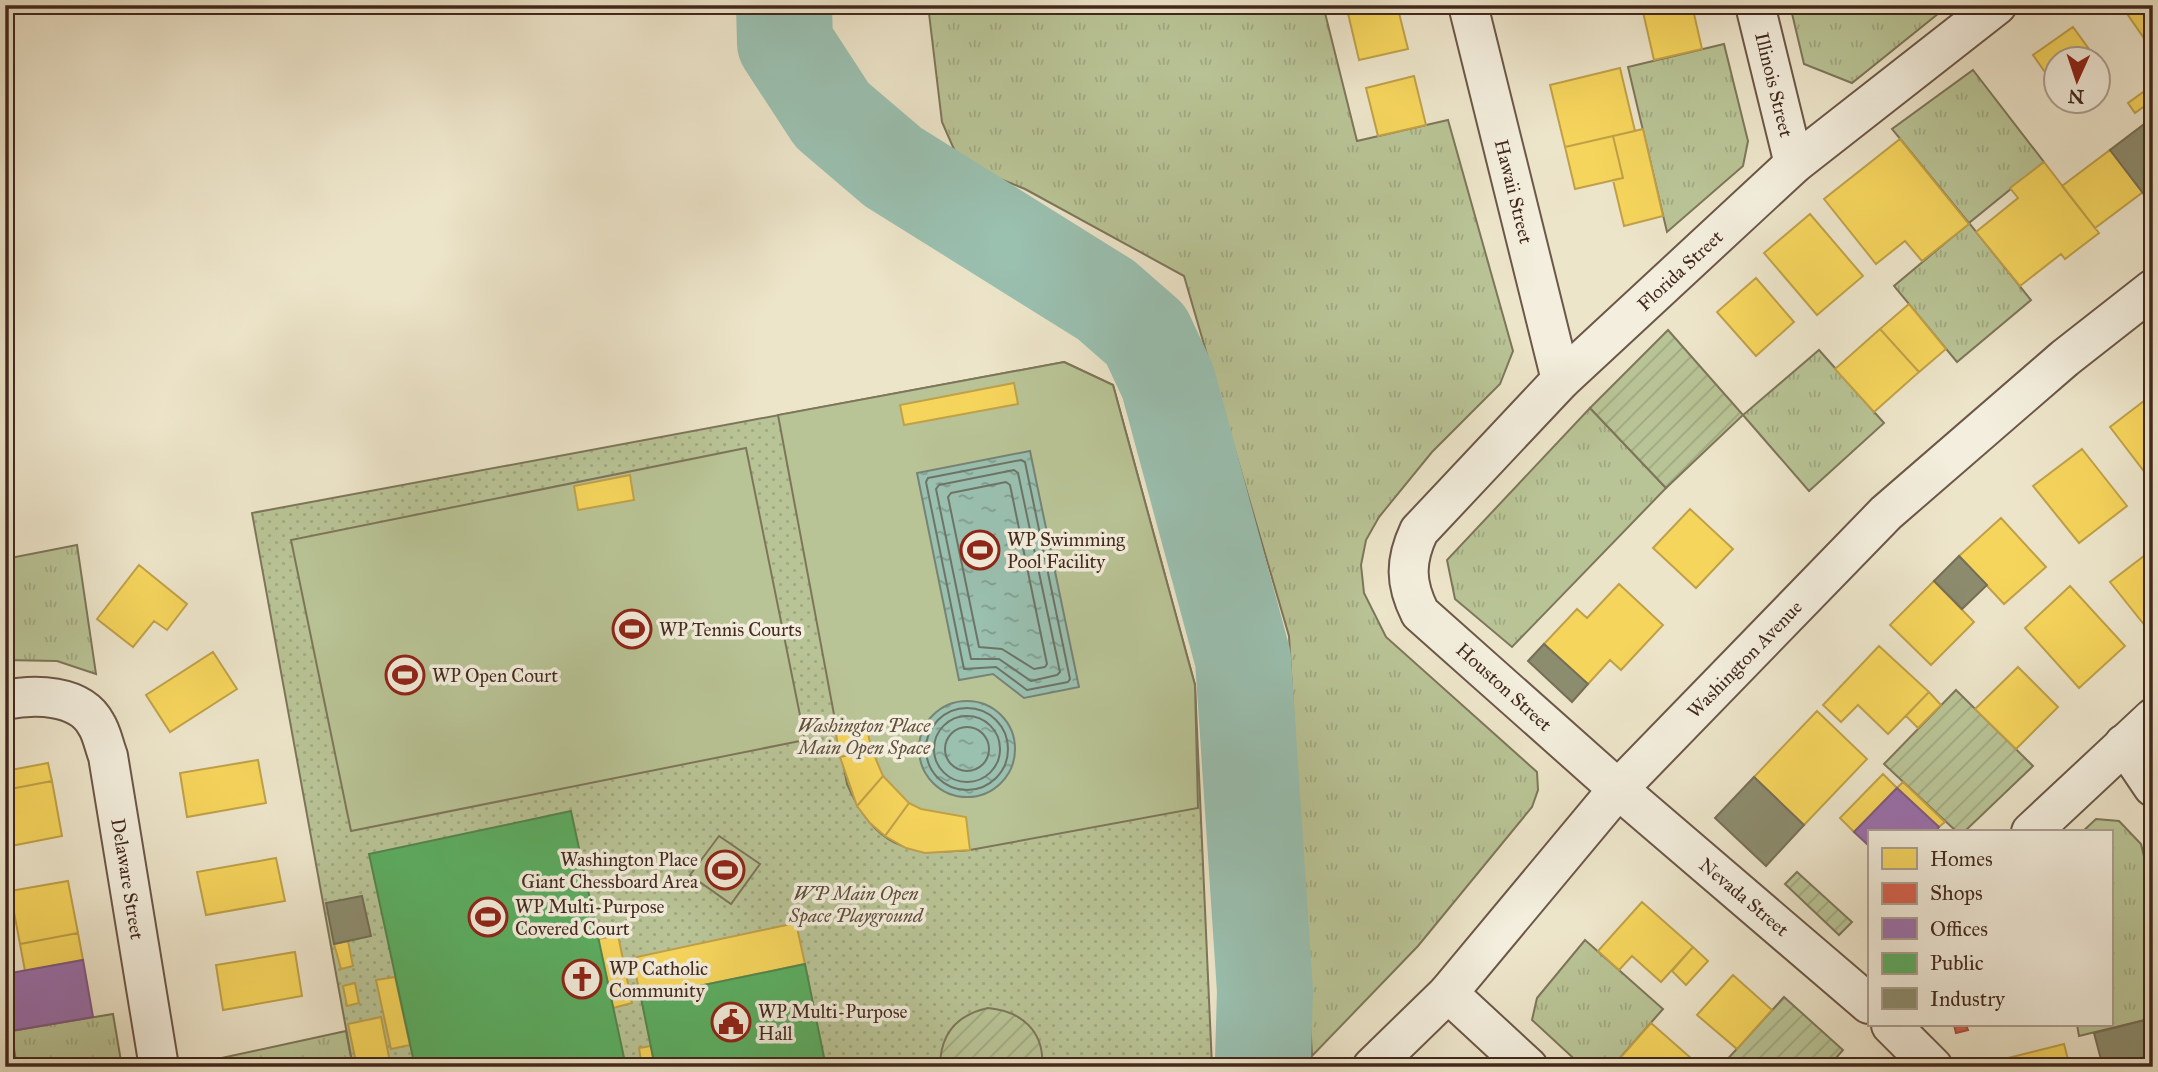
<svg xmlns="http://www.w3.org/2000/svg" width="2158" height="1072" font-family="'IM FELL Great Primer',serif">
<style>
.grass{fill:url(#grass-tufts);stroke:#7e765a;stroke-width:2}
.park{fill:url(#park-dots);stroke:#7e765a;stroke-width:2}
.garden{fill:url(#garden-furrows);stroke:#7e765a;stroke-width:2}
.pitch{fill:#b9c496;stroke:#7e765a;stroke-width:2}
.water{fill:url(#water-ripples);stroke:#778375;stroke-width:2}
.homes{fill:#f6d55c;stroke:#c0a149;stroke-width:2}
.shops{fill:#d6604d;stroke:#aa4f3f;stroke-width:2}
.offices{fill:#9970ab;stroke:#7f5a80;stroke-width:2}
.public{fill:#5aae61;stroke:#53864d;stroke-width:2}
.industry{fill:#8c8c6e;stroke:#766e56;stroke-width:2}
.lines{fill:none;stroke-linecap:round;stroke-linejoin:round}
.shore{stroke:#6e7466;stroke-width:2}
.river{stroke:#9ac0b0;stroke-width:96}
.street-casing{stroke:#6d5748;stroke-width:42}
.street{stroke:#f3eedd;stroke-width:38}
.labels{text-anchor:middle;dominant-baseline:central;stroke-width:7;stroke-linejoin:round;paint-order:stroke}
.street-label{font-size:19px;fill:#42281d;stroke:#f3eedd}
.poi-label{font-size:19px;fill:#42281d;stroke:#f3eedd;text-anchor:start}
.park-label{font-size:19px;font-style:italic;fill:#604f3b;stroke:#f3eedd}
</style>
<defs>
<pattern id="grass-tufts" width="24" height="20" patternUnits="userSpaceOnUse" patternTransform="scale(1.75)"><rect width="24" height="20" fill="#b9c496"/><path d="M3 7l-1-3M5 7V3M7 7l1-3M15 17l-1-3M17 17v-4M19 17l1-3" fill="none" stroke="#a0a881"/></pattern>
<pattern id="park-dots" width="8" height="8" patternUnits="userSpaceOnUse" patternTransform="scale(1.75)"><rect width="8" height="8" fill="#b9c496"/><path d="M2 2h.1M6 6h.1" fill="none" stroke="#a0a881" stroke-width="1.8" stroke-linecap="round"/></pattern>
<pattern id="garden-furrows" width="10" height="10" patternUnits="userSpaceOnUse" patternTransform="scale(1.75)"><rect width="10" height="10" fill="#b9c496"/><path d="M-1 1l2-2M0 10L10 0M9 11l2-2" fill="none" stroke="#a0a881"/></pattern>
<pattern id="water-ripples" width="26" height="14" patternUnits="userSpaceOnUse" patternTransform="scale(1.75)"><rect width="26" height="14" fill="#9ac0b0"/><path d="M2 4q2-2 4 0t4 0M15 11q2-2 4 0t4 0" fill="none" stroke="#7f9c8f"/></pattern>
</defs>
<rect width="100%" height="100%" fill="#ede5ca"/>
<filter id="stains"><feTurbulence type="fractalNoise" baseFrequency=".00286" numOctaves="4"/><feColorMatrix values="0 0 0 0 .2 0 0 0 0 .09 0 0 0 0 .02 0 0 0 .5 -.17"/></filter>
<radialGradient id="worn" r=".72"><stop offset=".6" stop-color="#630" stop-opacity="0"/><stop offset="1" stop-color="#630" stop-opacity=".3"/></radialGradient>
<!-- grass -->
<path class="grass" d="M928,5H1323L1357,141L1448,120L1513,351L1500,384L1432,452L1379,517L1366,540L1361,565L1364,593L1386,637L1537,772L1538,790L1532,807L1418,946L1312,1056L1289,636L1184,276L1025,189L960,163L942,122Z
M1790,5H1949L1852,83L1804,64Z
M1724,44L1748,141L1743,166L1667,232L1628,67Z
M1973,70L2044,162L1969,223L2031,300L1957,362L1894,286L1969,223L1892,129Z
M1819,350L1884,423L1809,491L1743,415Z
M1590,408L1666,488L1512,647L1455,599L1447,560Z
M77,545L96,674L57,661L5,660V559Z
M2096,819L2119,821L2141,844L2153,893V1018L2079,1036L2077,1025H2111V832H2082Z
M1585,940L1663,1009L1612,1067H1583L1532,1020L1537,998Z
M113,1014L122,1067H17L11,1031Z
M346,1031L353,1067H204L203,1062Z"/>
<!-- park -->
<path class="park" d="M1064,362L1113,385L1195,685L1212,1067H353L252,513Z"/>
<!-- garden -->
<path class="garden" d="M1668,330L1743,415L1666,488L1590,408Z
M1956,690L2033,766L1964,832H1957L1884,764Z
M1797,872L1852,922L1839,935L1785,884Z
M1784,997L1843,1050L1828,1067H1728L1724,1063Z
M988,1008C1021,1011 1045,1031 1042,1067H940C940,1034 956,1015 988,1008Z"/>
<!-- pitch -->
<path class="pitch" d="M1064,362L1113,385L1195,685L1198,808L970,850C906,856 874,846 847,784L778,415Z
M746,448L805,740L351,831L291,540Z
M719,836L760,864L731,904L690,875Z"/>
<!-- water -->
<path class="water" d="M1030,451L1079,687L1024,698L993,674L959,680L917,473Z
M919 749a48 48 0 1 1 96 0a48 48 0 1 1-96 0Z"/>
<!-- homes -->
<path class="homes" d="M1346,5H1397L1408,49L1359,60Z
M1673,5H1692L1702,49L1654,60L1643,12Z
M2121,5H2153V36L2146,41Z
M2073,27L2097,60H2056V88L2033,55Z
M1620,68L1635,131L1565,147L1550,85Z
M1414,76L1426,125L1378,136L1366,88Z
M2153,85V105L2150,102L2135,113L2128,103Z
M1643,129L1663,216L1624,226L1613,180L1623,178L1613,136Z
M1613,136L1623,178L1575,189L1565,147Z
M1900,139L1969,224L1922,261L1905,241L1876,264L1824,199Z
M2110,150L2143,192L2095,228L2062,186Z
M2044,162L2099,233L2065,259L2061,254L2020,286L1976,232L2018,198L2010,188Z
M1810,214L1863,276L1817,315L1764,253Z
M1756,278L1794,322L1756,356L1717,312Z
M1909,304L1946,349L1919,372L1880,329Z
M1880,329L1919,372L1874,412L1835,369Z
M1014,383L1018,404L904,425L900,405Z
M2153,394V483L2110,427Z
M2082,449L2127,506L2079,543L2033,486Z
M630,475L634,500L578,510L574,486Z
M1690,509L1733,549L1696,588L1653,548Z
M2001,518L2046,567L2004,604L1959,556Z
M2153,549V622L2146,627L2110,582Z
M139,565L187,604L167,630L154,621L133,647L97,619Z
M1934,581L1974,622L1931,665L1890,625Z
M1619,584L1663,625L1621,670L1610,660L1588,684L1544,644L1577,609L1587,618Z
M2070,586L2125,646L2079,688L2025,628Z
M1879,646L1929,692L1888,734L1858,705L1841,722L1823,705Z
M213,652L237,689L170,732L146,695Z
M2018,667L2058,707L2016,749L1975,709Z
M1929,692L1941,705L1918,728L1906,716Z
M1817,711L1867,759L1804,825L1754,777Z
M865,722L872,750L840,757L835,728Z
M872,750L883,776L857,806L840,757Z
M258,760L266,803L187,817L180,773Z
M48,763L52,781L5,790V771Z
M1883,774L1897,788L1854,832L1840,818Z
M883,776L909,803L885,836L870,823L857,806Z
M52,781L62,836L6,847L5,790Z
M1903,782L1945,822L1939,827L1897,788Z
M909,803L921,809L966,817L970,850L925,853L906,848L885,836Z
M276,858L285,901L206,915L197,872Z
M68,881L78,933L20,944L10,891Z
M1642,902L1693,947L1661,982L1632,956L1619,970L1598,951Z
M796,923L805,964L641,998L632,958Z
M78,933L83,960L25,971L20,944Z
M618,935L632,1003L613,1008L598,939Z
M348,941L353,966L341,969L334,944Z
M1693,947L1708,961L1686,985L1672,971Z
M295,952L302,996L223,1010L216,965Z
M1733,975L1772,1010L1737,1049L1697,1015Z
M395,977L410,1045L391,1049L376,980Z
M355,983L359,1003L347,1006L343,986Z
M381,1017L391,1067H357L348,1024Z
M1651,1023L1692,1059L1685,1067L1613,1066Z
M2064,1044L2070,1067H2010L2008,1058Z
M651,1046L655,1067H642L639,1048Z
M2153,1055V1067H2104Z"/>
<!-- shops -->
<path class="shops" d="M1954,1025H1966L1968,1030L1956,1033Z"/>
<!-- offices -->
<path class="offices" d="M1897,788L1939,827L1935,832H1869V846L1854,832Z
M83,960L93,1017L11,1031L5,1001V974Z"/>
<!-- public -->
<path class="public" d="M571,811L626,1067H415L369,854Z
M805,964L826,1067H655L641,998Z"/>
<!-- industry -->
<path class="industry" d="M2143,125L2153,138V192L2146,197L2110,150Z
M1959,556L1987,585L1962,609L1934,581Z
M1544,644L1588,684L1572,702L1528,661Z
M1754,777L1804,825L1766,866L1715,818Z
M362,896L371,936L334,944L326,903Z
M2153,1018V1055L2103,1067L2094,1033Z"/>
<g class="lines">
<!-- shore -->
<path class="shore" d="M1021,460L1025,462L1070,679L1068,682L1027,690L996,667L964,669L926,482L928,478Z
M1014,470L1018,473L1060,672L1057,675L1031,681L999,659H971L936,489L939,485Z
M1006,482L1010,485L1047,664L1045,667L1034,669L1002,649L979,647L948,497L951,493Z
M926 749a41 41 0 1 1 82 0a41 41 0 1 1-82 0Z
M934 749a33 33 0 1 1 66 0a33 33 0 1 1-66 0Z
M945 749a22 22 0 1 1 44 0a22 22 0 1 1-44 0Z"/>
<!-- river -->
<path class="river" d="M784,5L785,43L832,115L893,167L1106,300L1146,335L1168,382L1243,659L1265,991L1263,1060"/>
<defs>
<g id="street">
<path id="s1" d="M1468,5L1561,380"/>
<path id="s2" d="M1755,5L1794,164"/>
<path id="s3" d="M5,700C34,694 80,694 96,724C102,733 104,746 108,756L159,1067"/>
<path d="M2124,744L2153,787"/>
<path d="M2031,832L2153,718"/>
<path d="M1448,993L1528,1067"/>
<path id="s4" d="M1869,1004L1618,789L1420,613C1405,583 1405,561 1419,531L1561,380L1794,164L1997,5"/>
<path d="M1891,1025L1933,1067"/>
<path id="s5" d="M1372,1067L1448,993L1618,789L1886,513L2065,358L2153,289"/>
</g>
</defs>
<!-- street casing -->
<use href="#street" class="street-casing"/>
<!-- street -->
<use href="#street" class="street"/>
</g>
<!-- icons -->
<defs>
<symbol id="stadium-ring" viewBox="-11 -11 22 22"><circle r="9.5" fill="#f3eedd" stroke="#8f2418" stroke-width="1.5"/><path d="M0-5a6.5 5 0 1 0 0 10a6.5 5 0 1 0 0-10ZM-3.5-1.8h7v3.6h-7Z" fill="#8f2418"/></symbol>
<symbol id="church-ring" viewBox="-11 -11 22 22"><circle r="9.5" fill="#f3eedd" stroke="#8f2418" stroke-width="1.5"/><path d="M-1.2-6h2.4v3.5h3.3v2.4h-3.3V6h-2.4V-.1h-3.3v-2.4h3.3Z" fill="#8f2418"/></symbol>
<symbol id="civic-ring" viewBox="-11 -11 22 22"><circle r="9.5" fill="#f3eedd" stroke="#8f2418" stroke-width="1.5"/><path d="M-.6-6.5H3V-4.5H.6V-3L4-1V1h2V6H-6V1h2V-1L-.6-3ZM-1.2 2.5V6h2.4V2.5Z" fill="#8f2418"/></symbol>
</defs>
<g fill-rule="evenodd">
<use href="#stadium-ring" x="958" y="528" width="44" height="44"/>
<use href="#stadium-ring" x="610" y="607" width="44" height="44"/>
<use href="#stadium-ring" x="383" y="653" width="44" height="44"/>
<use href="#stadium-ring" x="703" y="848" width="44" height="44"/>
<use href="#stadium-ring" x="466" y="895" width="44" height="44"/>
<use href="#church-ring" x="560" y="957" width="44" height="44"/>
<use href="#civic-ring" x="709" y="1000" width="44" height="44"/>
</g>
<g class="labels">
<!-- street labels -->
<g class="street-label">
<text stroke="none"><textPath href="#s2" startOffset="82">Illinois Street</textPath></text>
<text stroke="none"><textPath href="#s1" startOffset="192">Hawaii Street</textPath></text>
<text stroke="none"><textPath href="#s4" startOffset="1050">Florida Street</textPath></text>
<text stroke="none"><textPath href="#s5" startOffset="553">Washington Avenue</textPath></text>
<text transform="translate(1504 687) rotate(42)">Houston Street</text>
<text stroke="none"><textPath href="#s3" startOffset="259">Delaware Street</textPath></text>
<text transform="translate(1744 897) rotate(40)">Nevada Street</text>
</g>
<!-- poi labels -->
<g class="poi-label">
<text x="1007" y="539">WP Swimming<tspan x="1007" dy="22">Pool Facility</tspan></text>
<text x="659" y="629">WP Tennis Courts</text>
<text x="432" y="675">WP Open Court</text>
<text x="698" y="859" text-anchor="end">Washington Place<tspan x="698" dy="22">Giant Chessboard Area</tspan></text>
<text x="515" y="906">WP Multi-Purpose<tspan x="515" dy="22">Covered Court</tspan></text>
<text x="609" y="968">WP Catholic<tspan x="609" dy="22">Community</tspan></text>
<text x="758" y="1011">WP Multi-Purpose<tspan x="758" dy="22">Hall</tspan></text>
</g>
<!-- park labels -->
<g class="park-label">
<text x="864" y="725">Washington Place<tspan x="864" dy="22">Main Open Space</tspan></text>
<text x="856" y="893">WP Main Open<tspan x="856" dy="22">Space Playground</tspan></text>
</g>
</g>
<!-- margin -->
<rect width="2158" height="1072" fill="none" stroke="#ede5ca" stroke-width="28"/>
<rect x="7" y="7" width="2144" height="1058" fill="none" stroke="#42281d" stroke-width="3.5"/>
<rect x="14" y="14" width="2130" height="1044" fill="none" stroke="#42281d" stroke-width="2"/>
<!-- legend -->
<rect x="1868" y="830" width="245" height="196" fill="#f3eedd" stroke="#ac9f90" stroke-width="2"/>
<rect x="1882" y="848" width="35" height="21" fill="#f6d55c" stroke="#ac9f90" stroke-width="2"/>
<text x="1930" y="866" font-size="21" fill="#42281d">Homes</text>
<rect x="1882" y="883" width="35" height="21" fill="#d6604d" stroke="#ac9f90" stroke-width="2"/>
<text x="1930" y="900" font-size="21" fill="#42281d">Shops</text>
<rect x="1882" y="918" width="35" height="21" fill="#9970ab" stroke="#ac9f90" stroke-width="2"/>
<text x="1930" y="936" font-size="21" fill="#42281d">Offices</text>
<rect x="1882" y="953" width="35" height="21" fill="#5aae61" stroke="#ac9f90" stroke-width="2"/>
<text x="1930" y="970" font-size="21" fill="#42281d">Public</text>
<rect x="1882" y="988" width="35" height="21" fill="#8c8c6e" stroke="#ac9f90" stroke-width="2"/>
<text x="1930" y="1006" font-size="21" fill="#42281d">Industry</text>
<!-- north arrow -->
<g transform="translate(2077 80) rotate(183)"><circle r="33" fill="#f3eedd" stroke="#ac9f90" stroke-width="2"/>
<path d="M0-5L12 26L0 18L-12 26Z" fill="#8f2418"/>
<text y="-10" font-size="19" font-weight="bold" text-anchor="middle" fill="#42281d">N</text>
</g>
<rect width="100%" height="100%" filter="url(#stains)"/>
<rect width="100%" height="100%" fill="url(#worn)"/>
</svg>
